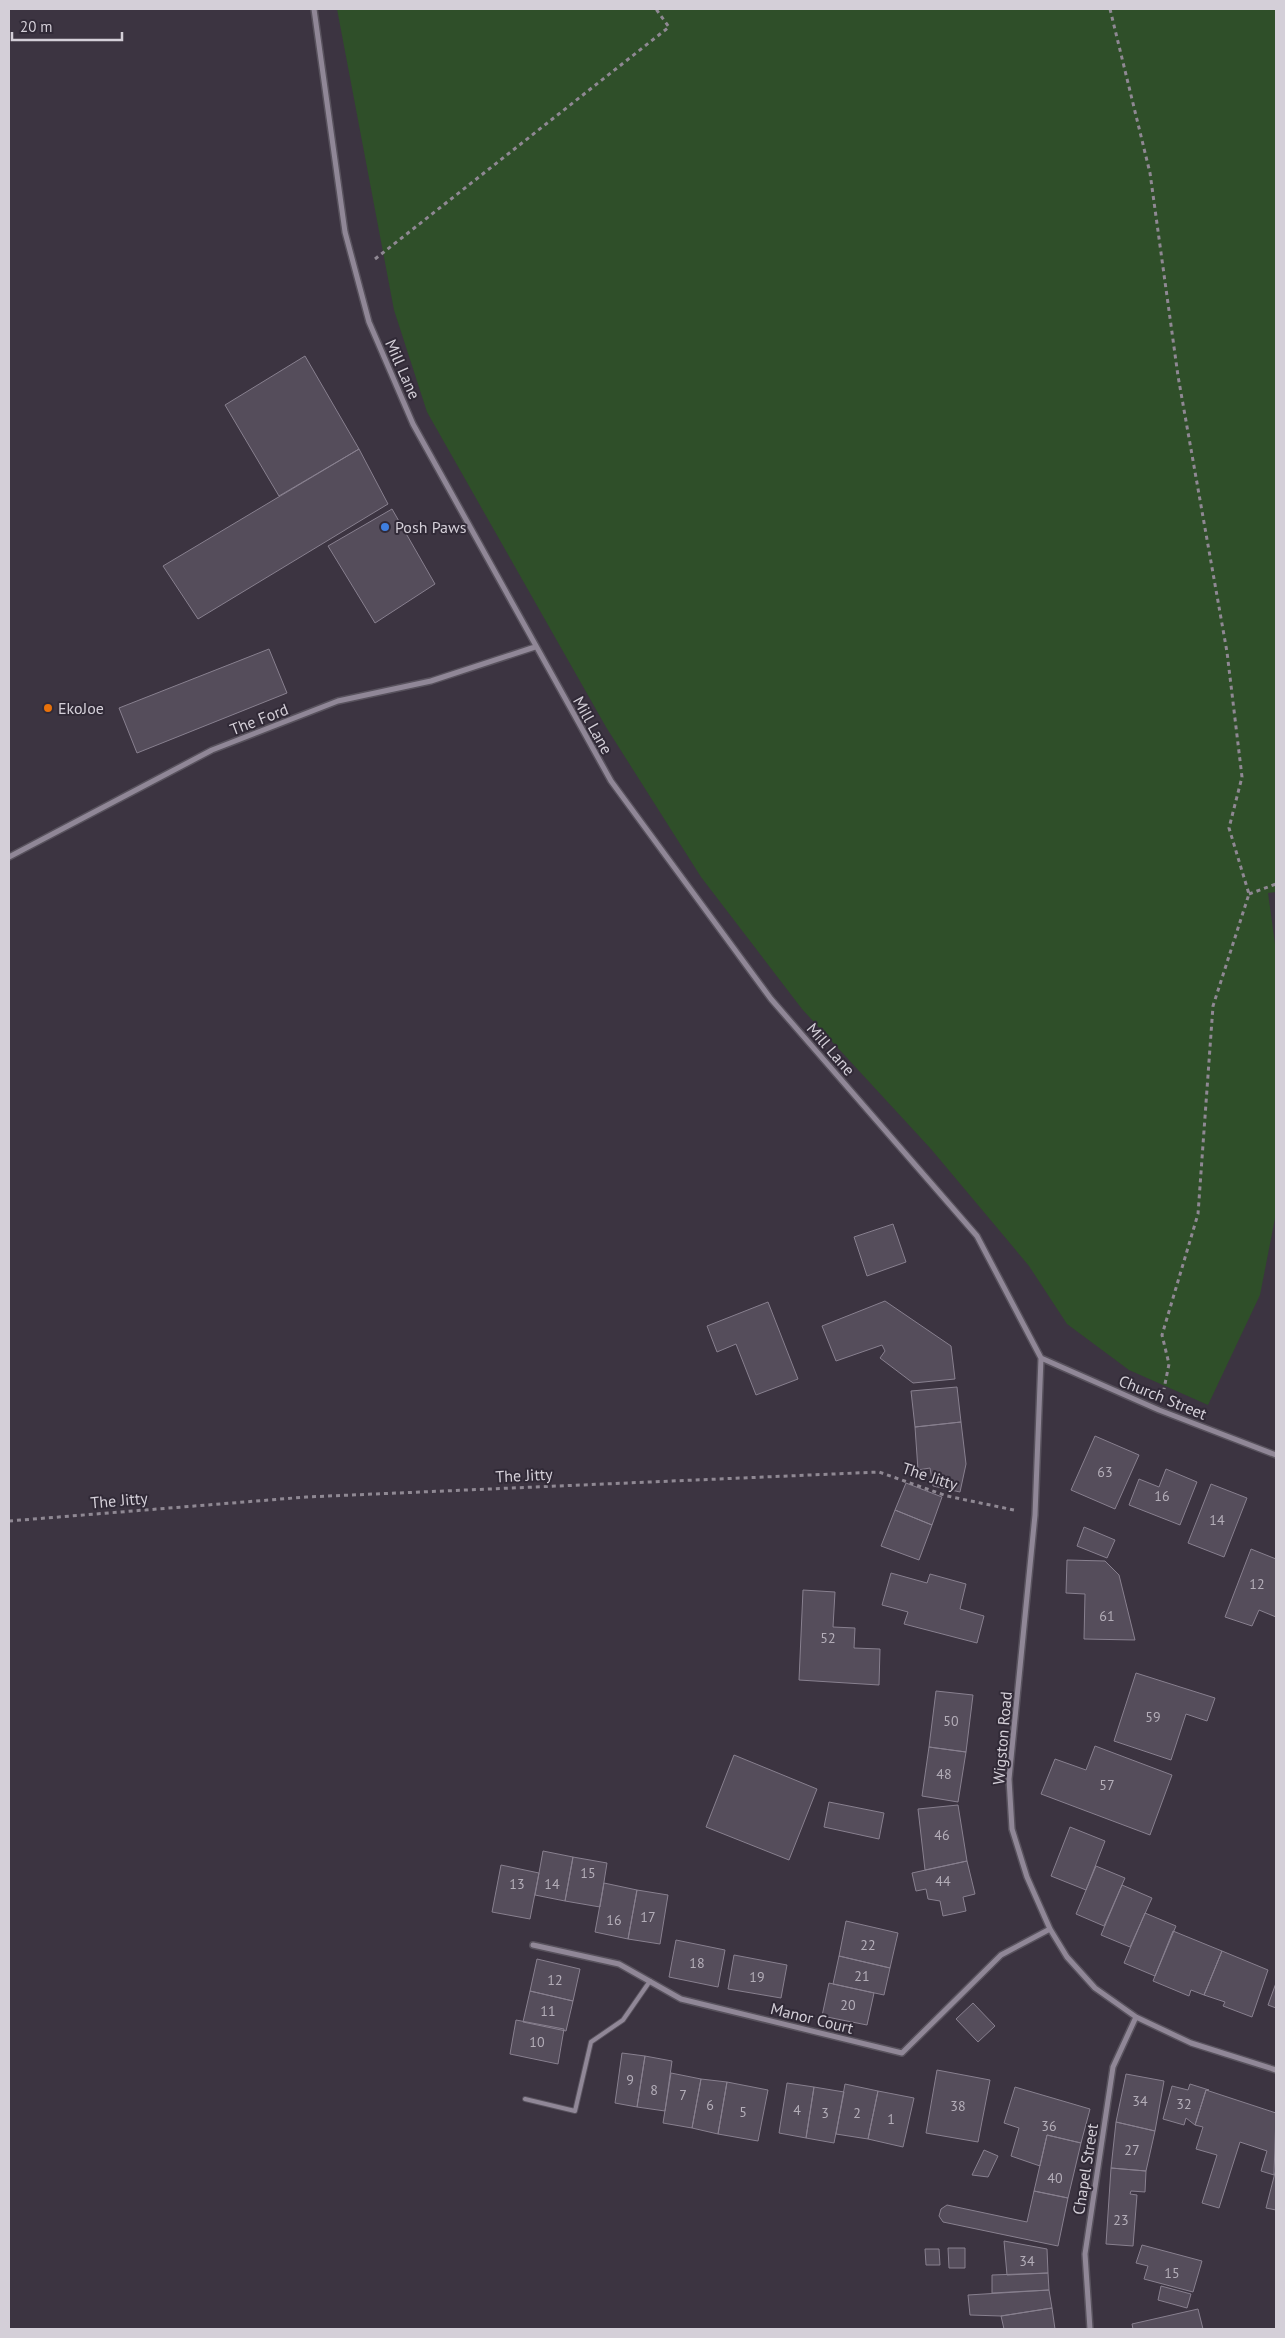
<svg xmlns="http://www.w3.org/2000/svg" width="1285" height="2338" font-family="'PT Sans',sans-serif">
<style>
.green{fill:#2f4f29}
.building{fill:#554d5b;stroke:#88808f}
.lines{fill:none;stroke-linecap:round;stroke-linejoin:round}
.service-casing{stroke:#58525d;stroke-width:6}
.minor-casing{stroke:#58525d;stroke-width:8}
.path{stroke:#8f8893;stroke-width:3;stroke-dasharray:4 4;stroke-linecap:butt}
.service{stroke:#908797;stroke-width:4}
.minor{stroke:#908797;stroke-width:5}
.shop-dot{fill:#3f7fe0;stroke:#312a37;stroke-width:2}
.food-dot{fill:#e8710a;stroke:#312a37;stroke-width:2}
.labels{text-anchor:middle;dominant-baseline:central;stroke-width:4;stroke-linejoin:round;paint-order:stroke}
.number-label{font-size:14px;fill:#b4aeb9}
.street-label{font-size:16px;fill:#d4cfd8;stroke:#312a37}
.poi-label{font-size:16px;fill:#d4cfd8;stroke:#312a37;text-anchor:start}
</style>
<rect width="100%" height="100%" fill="#3c3441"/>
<!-- green -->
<path class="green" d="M337,9H1276V892L1268,893L1276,951V1213L1260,1295L1208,1405L1129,1370L1067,1324L1029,1266L931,1149L802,1009L701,877L606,727L427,412L394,310Z"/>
<!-- building -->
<path class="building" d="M305,356L359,449L279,496L225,405Z
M359,449L388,504L198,619L163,566Z
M392,509L435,584L375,623L328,546Z
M269,649L287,693L137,753L119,708Z
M893,1224L906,1262L867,1276L854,1237Z
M885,1301L951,1346L955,1379L913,1383L880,1358L885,1351L882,1345L836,1361L822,1326Z
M768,1302L798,1379L756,1395L736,1344L717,1352L707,1326Z
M957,1387L961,1422L915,1427L911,1391Z
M961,1422L966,1464L960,1492L933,1486L930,1468L918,1470L915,1427Z
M1095,1436L1139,1455L1115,1509L1071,1490Z
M1166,1469L1197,1482L1180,1525L1129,1505L1139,1479L1159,1487Z
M906,1483L942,1497L932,1525L895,1510Z
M1211,1484L1247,1498L1224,1557L1188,1543Z
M895,1510L932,1525L919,1560L881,1546Z
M1084,1527L1115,1540L1107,1558L1077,1546Z
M1251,1549L1276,1559V1617L1259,1610L1252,1626L1225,1617Z
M1067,1560L1105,1561L1119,1575L1135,1640L1084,1639L1085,1594L1066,1593Z
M891,1573L927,1583L930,1574L966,1584L960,1609L984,1616L977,1643L904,1624L908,1612L882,1605Z
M803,1590L835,1592L833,1627L855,1628L854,1648L880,1649L879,1685L799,1680Z
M1136,1673L1215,1698L1207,1721L1186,1714L1171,1760L1114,1741Z
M936,1691L973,1695L966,1752L929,1747Z
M1095,1746L1172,1775L1150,1835L1041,1794L1055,1759L1086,1770Z
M929,1747L966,1752L958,1802L922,1796Z
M734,1755L817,1789L789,1860L706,1827Z
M829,1802L884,1813L879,1839L824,1827Z
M958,1805L967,1861L925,1870L918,1809Z
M1070,1827L1105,1841L1086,1890L1051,1876Z
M543,1851L573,1857L565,1901L535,1895Z
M573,1857L607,1863L600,1907L565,1901Z
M967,1861L975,1894L963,1897L966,1911L943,1916L940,1901L928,1899L926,1889L916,1891L912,1873Z
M501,1865L539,1873L530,1919L492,1912Z
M1096,1866L1125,1878L1104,1926L1076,1914Z
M604,1883L637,1890L628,1939L595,1932Z
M1122,1885L1152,1898L1130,1947L1101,1935Z
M637,1890L668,1895L660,1944L628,1939Z
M1145,1913L1176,1926L1155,1976L1124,1963Z
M846,1921L898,1933L890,1968L839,1956Z
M1173,1931L1222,1951L1204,1995L1191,1990L1189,1996L1153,1981Z
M676,1940L725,1950L718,1987L669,1977Z
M1222,1951L1268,1970L1252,2017L1223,2006L1225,2002L1204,1995Z
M734,1955L787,1965L781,1998L728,1989Z
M839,1956L890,1968L884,1995L833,1984Z
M537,1959L580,1969L573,2001L530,1991Z
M829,1983L874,1993L867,2025L822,2016Z
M1276,1983V2008L1268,2005Z
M530,1991L573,2001L566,2031L523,2022Z
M973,2003L995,2026L978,2042L956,2019Z
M516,2020L564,2029L558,2064L510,2054Z
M622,2053L645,2056L637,2107L615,2103Z
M645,2056L672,2061L665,2111L637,2107Z
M937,2070L990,2080L978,2142L926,2133Z
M671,2073L701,2079L692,2128L663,2123Z
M1126,2074L1164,2081L1155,2131L1116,2122Z
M701,2079L727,2082L718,2134L692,2128Z
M727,2082L768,2090L758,2141L718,2134Z
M787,2083L814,2087L806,2138L779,2133Z
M845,2084L878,2091L868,2139L836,2134Z
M1190,2084L1209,2090H1206L1195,2125L1186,2118L1184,2125L1163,2119L1172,2086L1188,2090Z
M814,2087L844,2092L834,2143L806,2138Z
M1015,2087L1090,2109L1081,2143L1047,2135L1040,2166L1011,2156L1019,2128L1004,2123Z
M1206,2090L1276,2113L1274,2175L1261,2171L1267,2151L1240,2142L1219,2208L1202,2203L1217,2155L1196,2149L1203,2127L1195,2125Z
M878,2091L914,2098L903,2147L868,2139Z
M1116,2122L1155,2131L1146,2171L1111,2168Z
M1047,2135L1081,2143L1068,2198L1034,2191Z
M984,2150L998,2156L988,2177L972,2175Z
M1111,2168L1146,2171L1145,2192L1131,2191L1130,2194L1137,2195L1133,2246L1106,2244Z
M1276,2169V2210L1266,2208Z
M1034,2191L1068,2198L1058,2246L943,2222L939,2216L941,2209L947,2205L1027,2222Z
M1004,2241L1047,2249L1048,2273L1007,2275Z
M1142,2245L1202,2261L1193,2292L1144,2279L1148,2266L1136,2263Z
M948,2248H965V2268H949Z
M925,2249H939L940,2265H926Z
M1048,2273L1049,2290L992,2293V2275Z
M1161,2286L1191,2294L1187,2308L1158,2300Z
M1049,2290L1052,2308L1001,2316L970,2315L968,2295Z
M1052,2308L1055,2329H1004L1001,2316Z
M1198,2309L1203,2329H1133L1132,2324Z"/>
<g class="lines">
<defs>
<path id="service" d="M525,2099L575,2111L591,2042L623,2020L650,1981"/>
<path id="minor" d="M314,9L345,232L369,322L413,424L611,781L771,999L977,1236L1041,1358L1035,1515L1009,1779L1012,1829L1027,1877L1050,1929L1067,1957L1095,1988L1136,2017L1191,2043L1276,2070
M9,857L212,750L338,701L431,681L535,647
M1041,1358L1159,1410L1276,1455
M533,1945L619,1964L681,1999L902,2053L1001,1955L1050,1929
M1090,2329L1085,2254L1113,2067L1136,2017"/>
</defs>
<!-- service casing -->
<use href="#service" class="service-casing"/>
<!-- minor casing -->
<use href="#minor" class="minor-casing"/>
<!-- path -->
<path class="path" d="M1110,9L1150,173L1178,376L1227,652L1242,777L1229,828L1249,894L1213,1006L1198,1214L1162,1335L1169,1364L1164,1389
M375,259L669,27L656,9
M1249,894L1276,884
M9,1521L306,1497L879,1472L947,1496L1014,1510"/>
<!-- service -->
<use href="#service" class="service"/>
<!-- minor -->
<use href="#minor" class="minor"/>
</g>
<!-- markers -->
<circle class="shop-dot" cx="385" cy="527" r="5"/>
<circle class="food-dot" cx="48" cy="708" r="5"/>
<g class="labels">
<!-- number labels -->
<g class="number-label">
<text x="1105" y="1472">63</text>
<text x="1162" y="1496">16</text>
<text x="1217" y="1520">14</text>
<text x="1257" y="1584">12</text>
<text x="1107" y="1616">61</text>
<text x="828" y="1638">52</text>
<text x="1153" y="1717">59</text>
<text x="951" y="1721">50</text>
<text x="944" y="1774">48</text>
<text x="1107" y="1785">57</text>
<text x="942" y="1835">46</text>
<text x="588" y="1873">15</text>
<text x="943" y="1881">44</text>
<text x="517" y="1884">13</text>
<text x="552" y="1884">14</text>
<text x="648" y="1917">17</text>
<text x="614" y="1920">16</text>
<text x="868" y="1945">22</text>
<text x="697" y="1963">18</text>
<text x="862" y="1976">21</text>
<text x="757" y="1977">19</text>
<text x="555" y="1980">12</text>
<text x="848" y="2005">20</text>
<text x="548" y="2011">11</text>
<text x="537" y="2042">10</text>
<text x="630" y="2080">9</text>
<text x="654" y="2090">8</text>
<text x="683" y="2095">7</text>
<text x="1140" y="2101">34</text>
<text x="1184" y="2104">32</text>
<text x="710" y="2105">6</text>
<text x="958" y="2106">38</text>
<text x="797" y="2110">4</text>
<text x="743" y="2112">5</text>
<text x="825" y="2113">3</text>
<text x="857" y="2113">2</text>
<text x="891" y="2119">1</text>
<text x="1049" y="2126">36</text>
<text x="1132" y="2150">27</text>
<text x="1055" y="2178">40</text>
<text x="1121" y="2220">23</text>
<text x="1027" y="2261">34</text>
<text x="1172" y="2273">15</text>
</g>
<!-- street labels -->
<g class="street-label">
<text transform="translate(403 369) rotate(66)">Mill Lane</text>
<text transform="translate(259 719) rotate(-21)">The Ford</text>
<text transform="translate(593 725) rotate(61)">Mill Lane</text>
<text transform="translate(831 1049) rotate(49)">Mill Lane</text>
<text transform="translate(1163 1397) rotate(22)">Church Street</text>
<text transform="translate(524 1475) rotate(-3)">The Jitty</text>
<text transform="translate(930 1476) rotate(18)">The Jitty</text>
<text transform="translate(119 1500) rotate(-5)">The Jitty</text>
<text transform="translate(1002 1738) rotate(-85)">Wigston Road</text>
<text transform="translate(812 2018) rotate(14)">Manor Court</text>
<text transform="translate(1085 2169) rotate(-81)">Chapel Street</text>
</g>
<!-- poi labels -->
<g class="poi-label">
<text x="395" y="527">Posh Paws</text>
<text x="58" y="708">EkoJoe</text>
</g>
</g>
<!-- border -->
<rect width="1285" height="2338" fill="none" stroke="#d4cfd8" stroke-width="20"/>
<!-- scale -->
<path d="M12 32v8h110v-8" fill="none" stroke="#d4cfd8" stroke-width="2.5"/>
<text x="20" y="32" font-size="15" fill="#d4cfd8" stroke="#312a37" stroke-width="4" paint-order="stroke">20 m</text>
</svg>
